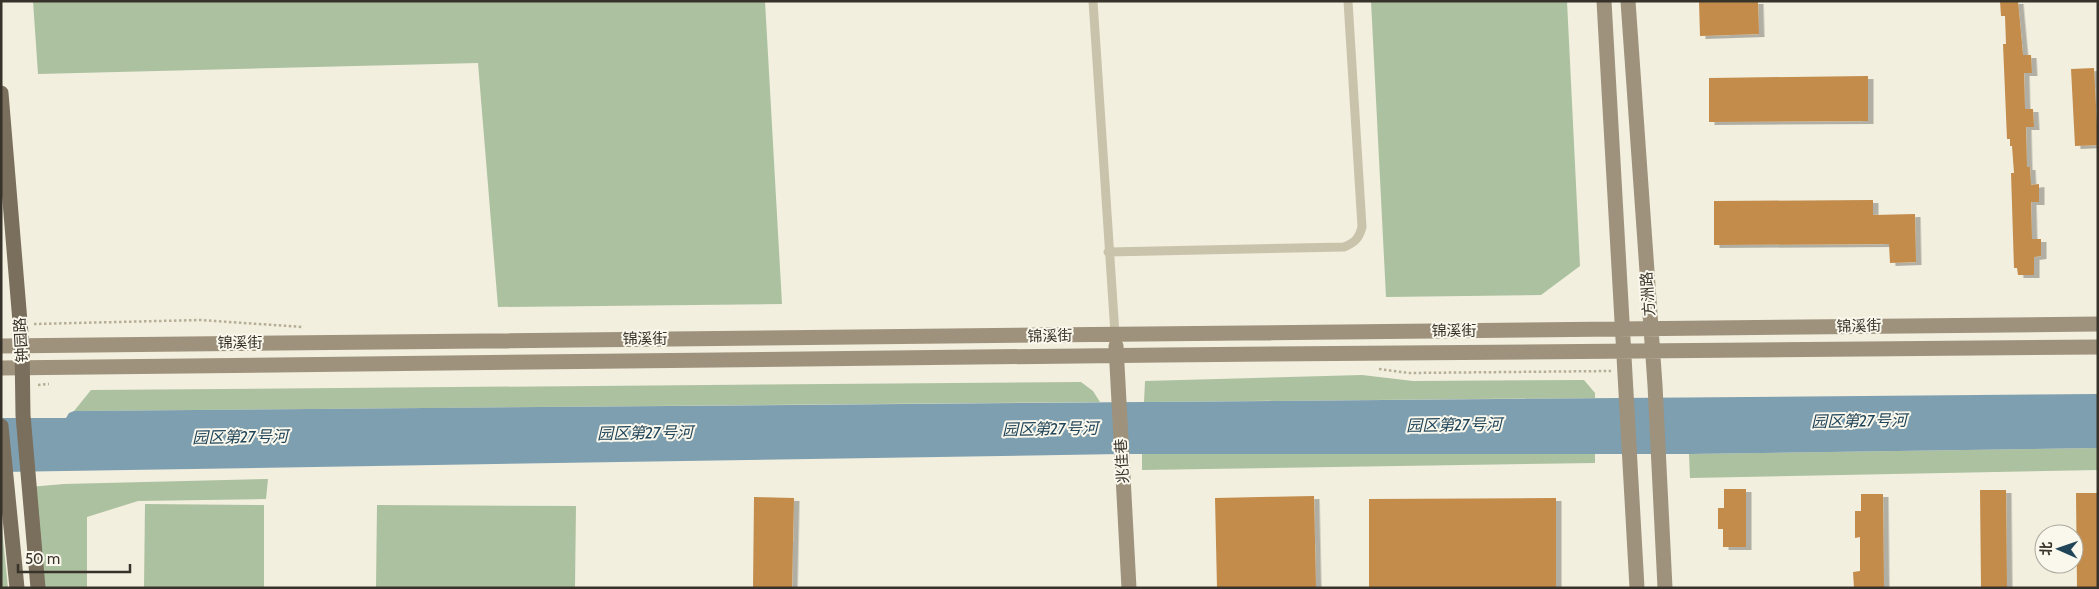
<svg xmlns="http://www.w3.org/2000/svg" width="2099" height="589" font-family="Cabin,'Noto Sans SC',sans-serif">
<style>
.green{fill:#acc19f}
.water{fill:#7e9faf}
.building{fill:#c38c4c;filter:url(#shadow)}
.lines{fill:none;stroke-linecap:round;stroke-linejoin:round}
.path{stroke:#b6ad95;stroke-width:2.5;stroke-dasharray:2.5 2.5;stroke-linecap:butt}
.lane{stroke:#cac3ab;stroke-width:9}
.secondary{stroke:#9e927c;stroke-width:15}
.primary{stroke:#7a6f5c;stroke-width:15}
.labels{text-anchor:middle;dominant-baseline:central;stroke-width:4;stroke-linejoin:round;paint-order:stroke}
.street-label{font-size:15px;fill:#38332a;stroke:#faf7ec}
.water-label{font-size:16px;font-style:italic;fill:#204559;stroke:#faf7ec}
</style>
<defs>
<filter id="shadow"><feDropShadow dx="5.5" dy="3" stdDeviation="0" flood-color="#0004"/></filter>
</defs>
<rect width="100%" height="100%" fill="#f2efdf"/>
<!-- green -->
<path class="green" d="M33,1H765L782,304L498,307L478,63L38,74Z
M1371,1H1567L1580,266L1541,295L1386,297Z
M1362,375L1413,381L1584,380L1595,393V398L1144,402L1145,381Z
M1081,382L1093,391L1100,402L74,411L91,390Z
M2098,448V470L1690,478L1689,454Z
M1142,454H1595V463L1142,470Z
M268,479L266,499L138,501L87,517V588H38L29,487L64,484Z
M145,504L264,505V588H144Z
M377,505L576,506L575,588H376Z
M1,519L8,588H1Z"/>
<!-- water -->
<path class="water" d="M2098,394V448L1689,454H1121L1,472V418H66L69,413L74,411Z"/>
<!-- building -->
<path class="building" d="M1699,1H1758L1759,34L1700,36Z
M2000,1H2018L2023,55H2031L2032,73H2024L2025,109H2033L2034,127H2026L2027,167H2030L2031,185L2039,184V202H2031L2032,239H2041V256L2034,257V275H2018L2017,268H2014L2011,173H2014L2012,146H2010V139H2007L2003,44H2006L2005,16H2001Z
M2094,68L2098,145L2075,146L2071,69Z
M1868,76V121L1709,122V78Z
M1873,200V215L1915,214L1916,262L1890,263L1889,244L1714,245V201Z
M1724,489H1746V547H1723V529H1718V508H1724Z
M1980,490H2006L2007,588H1981Z
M2076,493H2098V588H2077Z
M1861,494H1883L1884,588H1854L1853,572L1860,571V537L1855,538V511H1861Z
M1314,496L1316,588H1217L1215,498Z
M754,497L794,498L792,588H753Z
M1556,498V588H1369V499Z"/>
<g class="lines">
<!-- path -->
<path class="path" d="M34,324L200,320L303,327
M1379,369L1409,373L1611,371
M38,385L49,384"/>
<!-- lane -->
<path class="lane" d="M1093,1L1115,334
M1108,252L1344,247C1354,243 1359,239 1362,227L1348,1"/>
<!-- secondary -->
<path class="secondary" d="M1604,1L1637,588
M1628,1L1655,385L1665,588
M1,346L2098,324
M1116,346L1129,588
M1,368L1163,355L2098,347"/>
<!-- primary -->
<path class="primary" d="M1,93L22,346L23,415L38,588
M1,426L17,588"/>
</g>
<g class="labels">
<!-- street labels -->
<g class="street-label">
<text transform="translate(1648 294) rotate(-94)">方洲路</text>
<text transform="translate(1859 326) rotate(-1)">锦溪街</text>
<text x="1454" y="331">锦溪街</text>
<text transform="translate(1050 336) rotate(-1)">锦溪街</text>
<text x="645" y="339">锦溪街</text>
<text transform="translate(21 340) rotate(-93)">钟园路</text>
<text x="240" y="343">锦溪街</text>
<text transform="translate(1122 461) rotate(-93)">兆佳巷</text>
</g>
<!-- water labels -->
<g class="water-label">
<text transform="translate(1859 421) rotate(-1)">园区第27号河</text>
<text transform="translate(1454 425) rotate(-1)">园区第27号河</text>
<text transform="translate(1050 429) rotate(-1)">园区第27号河</text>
<text transform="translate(645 433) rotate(-1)">园区第27号河</text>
<text transform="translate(240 437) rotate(-1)">园区第27号河</text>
</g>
</g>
<!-- border -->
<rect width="2099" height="589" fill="none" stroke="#38332a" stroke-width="5"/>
<!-- north arrow -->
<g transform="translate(2059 549) rotate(272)"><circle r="24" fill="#faf7ec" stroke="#aca99e"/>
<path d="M0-4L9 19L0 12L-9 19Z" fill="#204559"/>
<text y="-8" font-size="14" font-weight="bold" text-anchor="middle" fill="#38332a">北</text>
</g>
<!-- scale -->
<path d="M18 564v8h112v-8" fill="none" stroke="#38332a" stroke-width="2.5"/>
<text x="25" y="564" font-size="15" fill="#38332a" stroke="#faf7ec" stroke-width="4" paint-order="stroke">50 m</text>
</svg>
